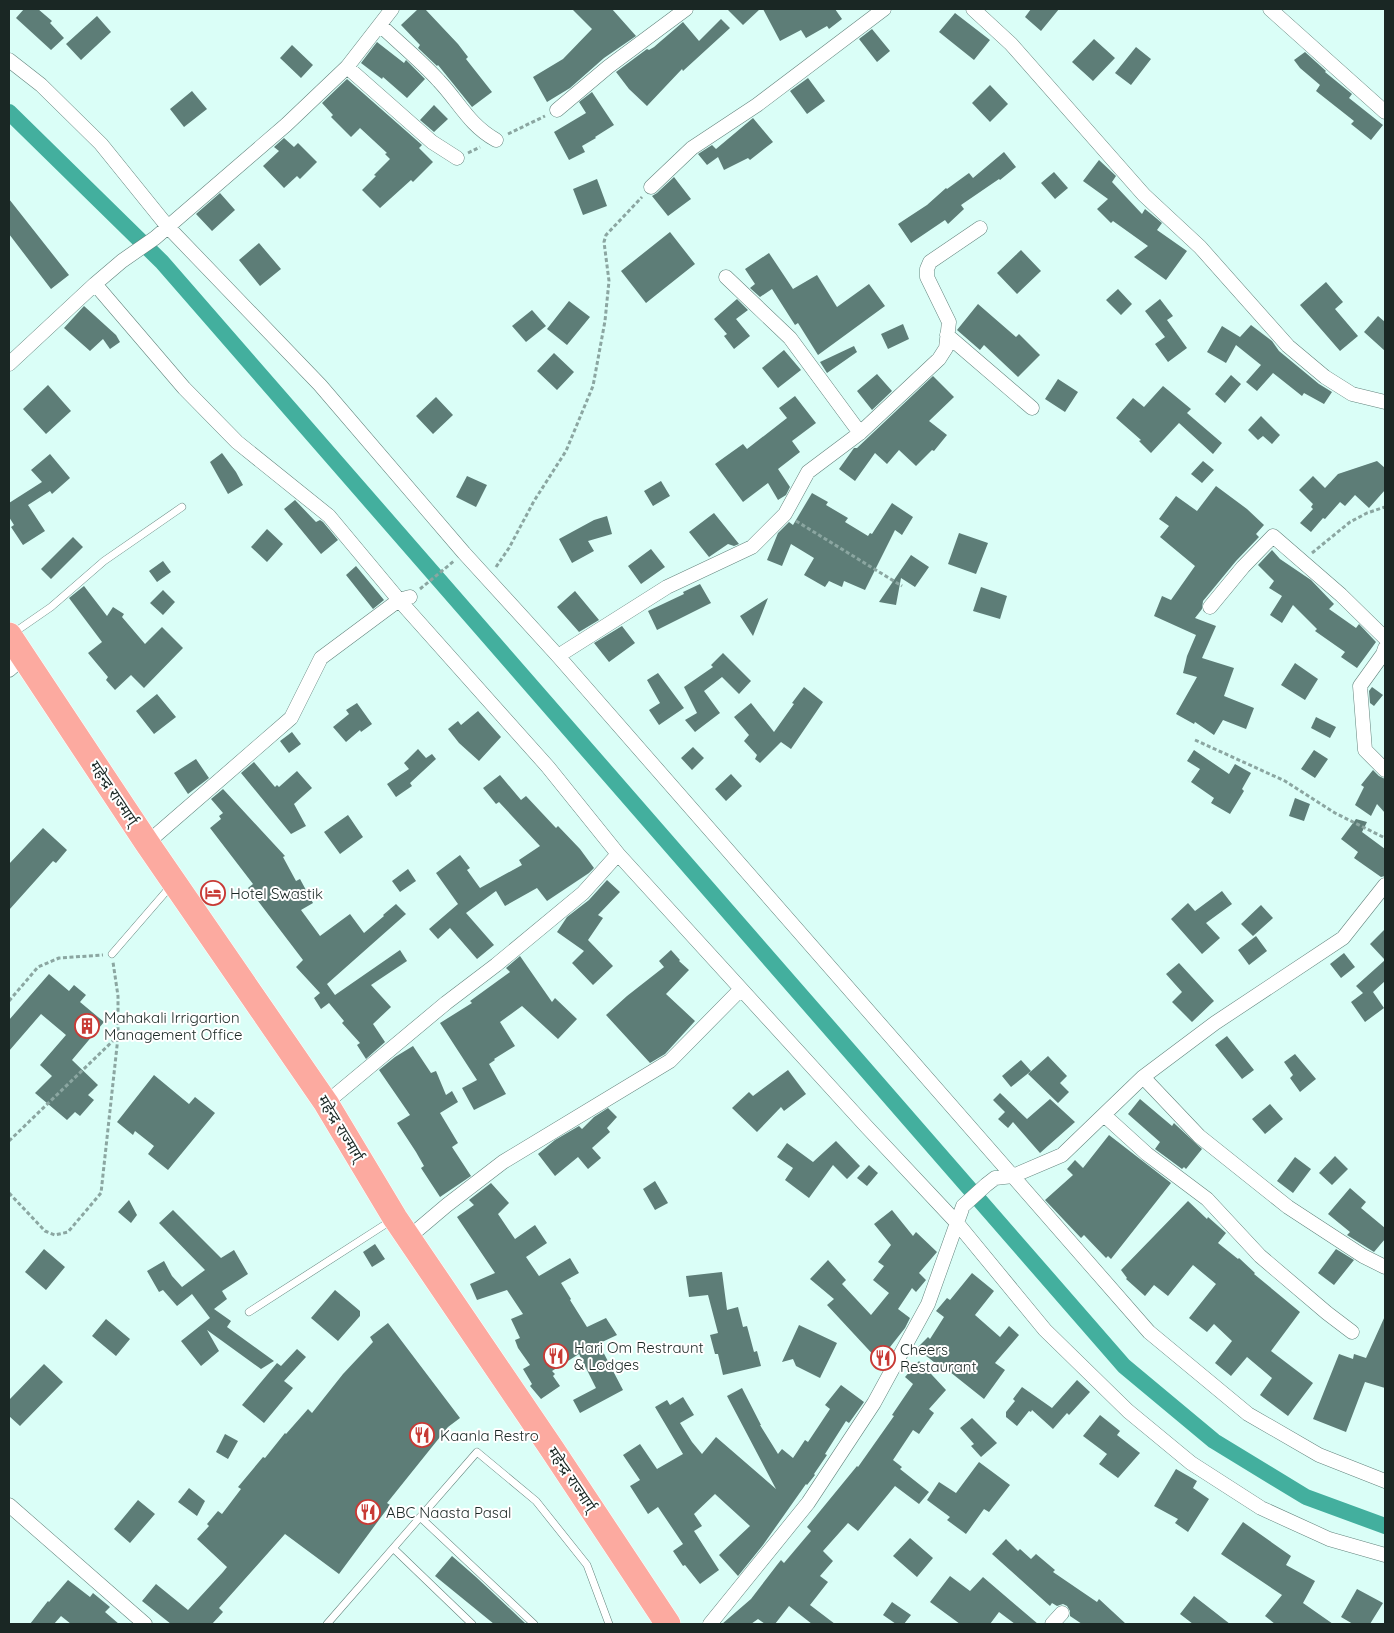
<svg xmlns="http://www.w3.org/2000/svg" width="1394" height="1633" font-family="Quicksand,'Noto Sans Devanagari',sans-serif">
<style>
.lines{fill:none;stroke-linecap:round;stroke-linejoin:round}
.canal{stroke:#43af9e;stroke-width:16}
.building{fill:#5d7d77}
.lane-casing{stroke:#63847d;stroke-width:8}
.street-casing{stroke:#63847d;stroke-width:15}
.highway-casing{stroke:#fff;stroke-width:26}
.path{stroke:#8ba6a1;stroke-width:3;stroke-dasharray:4 2.5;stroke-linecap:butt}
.lane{stroke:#fff;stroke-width:7}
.street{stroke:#fff;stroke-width:14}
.highway{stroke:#fcaaa0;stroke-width:25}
.labels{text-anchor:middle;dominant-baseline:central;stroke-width:4;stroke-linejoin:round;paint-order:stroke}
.street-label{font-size:15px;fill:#1a2724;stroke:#fff}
.poi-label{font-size:15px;fill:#1a2724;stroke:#fff;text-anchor:start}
</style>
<rect width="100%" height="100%" fill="#dafef7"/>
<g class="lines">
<!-- canal -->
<path class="canal" d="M9,112L162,262L1124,1366L1214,1441L1306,1497L1385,1526"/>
</g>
<!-- building -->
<path class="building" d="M24,9H38L52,21L50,23L64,38L51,50L16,18Z
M418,9H425L458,44L468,57L466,59L492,92L472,107L438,65L437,66L418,48L420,45L401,25Z
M572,9H612L636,36L604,58L570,88L547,102L533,77L563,59L592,29Z
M727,9H760L743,25Z
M763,9H835L842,19L829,29L827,26L806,38L801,30L780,41Z
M1031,9H1059L1041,31L1025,17Z
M955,13L990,40L974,60L939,32Z
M97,16L111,32L81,60L66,44Z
M721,19L730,28L683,71L682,69L647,106L629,89L616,72L647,49L649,50L654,47L683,22L699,41Z
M872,29L890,51L877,62L859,39Z
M1094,39L1115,58L1093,81L1072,62Z
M377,42L404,63L406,60L425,79L407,98L383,77L382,79L361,63Z
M292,45L313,65L301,78L280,58Z
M1136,47L1151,59L1131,85L1115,73Z
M1305,52L1326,71L1325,72L1352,94L1349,98L1383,125L1371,140L1351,124L1354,121L1316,91L1320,85L1300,68L1294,60Z
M808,78L825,101L807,114L790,91Z
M347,79L422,145L419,148L433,162L413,182L411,180L380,208L362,190L376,176L374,175L390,159L385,154L387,153L360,128L351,137L331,117L333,115L322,103Z
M990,85L1008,104L990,122L972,103Z
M192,91L207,109L184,127L170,109Z
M592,92L614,125L595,137L596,138L582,146L585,152L569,160L554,132L586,113L579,102Z
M434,105L448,119L434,132L420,120Z
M753,118L773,142L750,160L748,158L724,170L718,157L707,165L698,154L712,145L716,149Z
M284,138L294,147L298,143L317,162L300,179L297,176L284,188L263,166L279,151L274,147Z
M1004,152L1016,167L1000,180L999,179L961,205L964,209L948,224L945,220L911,243L898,224L927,205L946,188L947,189L969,173L973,178Z
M1099,160L1116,176L1112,182L1142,214L1145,209L1162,223L1157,230L1187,251L1166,280L1134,257L1148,246L1113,221L1111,223L1097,209L1108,199L1083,181Z
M1054,172L1068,188L1055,199L1041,183Z
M674,177L691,199L668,216L652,196L657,193Z
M597,179L607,206L583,215L573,189Z
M220,193L235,210L212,231L196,214Z
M9,199L69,275L51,289L9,234Z
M670,232L695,264L646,303L621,271Z
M259,243L281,269L260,286L239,260Z
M1021,250L1041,271L1017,294L997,273Z
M769,253L793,289L817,275L837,307L869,284L885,306L818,355L798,323L795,325L772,289L760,297L750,288L755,284L745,269Z
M1326,282L1343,302L1335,309L1358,336L1340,351L1300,305Z
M1118,289L1132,304L1121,315L1106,300Z
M737,299L748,310L736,319L750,336L734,349L724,336L727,334L714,319Z
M1160,299L1173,316L1167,320L1187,348L1168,362L1155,344L1165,337L1145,311Z
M569,301L590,317L567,345L547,329Z
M978,304L1016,337L1019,334L1040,355L1018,377L984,345L980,350L957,330Z
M84,306L116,335L120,342L110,349L103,339L90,351L64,328Z
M532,310L546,326L526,342L512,326Z
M1378,316L1385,322V351L1364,332Z
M903,324L909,339L888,349L881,334Z
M1251,325L1272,341L1279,351L1319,384L1332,392L1324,404L1304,393L1302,396L1273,373L1257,391L1246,382L1261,365L1236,345L1226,363L1207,352L1222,326L1240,337Z
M854,346L857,352L827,373L820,362Z
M784,350L801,370L778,388L762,368Z
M554,353L574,372L557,390L537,371Z
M877,374L892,391L872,410L857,391Z
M1231,375L1241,384L1225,403L1215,394Z
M933,376L954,397L929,421L947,435L934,451L932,450L916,466L899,450L887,464L875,453L855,481L839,469L854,448H857Z
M1058,379L1078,392L1065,412L1045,399Z
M48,385L71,411L46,434L23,409Z
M1163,386L1191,409L1187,413L1222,443L1213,454L1179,423L1151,453L1139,441L1141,440L1116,418L1133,398L1144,407Z
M795,396L816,423L792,441L800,452L778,469L790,487L786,495L778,500L768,483L743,502L715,464L743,444L747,449L787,418L779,408Z
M436,397L453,415L433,434L416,416Z
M1261,416L1280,435L1272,444L1263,436L1258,440L1248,430Z
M222,453L236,472L243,485L228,494L210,462Z
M50,454L70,478L52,494L50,491L28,505L45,531L23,545L11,527L14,525L9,517V503L42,482L31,470Z
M1203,461L1214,470L1202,483L1191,474Z
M1377,461L1385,468V490L1369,508L1355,495L1345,506L1340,502L1325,519L1323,518L1311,532L1300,523L1313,509L1311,507L1313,504L1299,490L1313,476L1325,488L1338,474Z
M467,476L487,485L476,507L456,497Z
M661,481L670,496L653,506L644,491Z
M1216,486L1247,509L1264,525L1256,534L1259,537L1236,561L1203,601L1202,609L1195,618L1216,626L1202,658L1234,668L1224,696L1254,708L1246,729L1223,720L1214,735L1195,722L1194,724L1176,714L1197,677L1183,673L1187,656L1196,635L1154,616L1162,596L1171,600L1195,566L1160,537L1169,526L1159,519L1176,496L1197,511Z
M812,493L828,502L826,505L848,518L845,522L868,536L870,533L872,534L892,503L913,517L902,535L895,530L865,590L844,581L842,587L829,581L825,587L804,575L814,558L791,544L782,566L767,560L778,533L789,522L793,525Z
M295,500L316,522L320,520L323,522L338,540L321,554L284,509Z
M714,513L739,544L734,546L728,544L709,557L689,532Z
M607,516L612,534L588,541L594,551L572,563L559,539L594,520Z
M267,529L283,544L267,562L251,547Z
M959,533L988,543L976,574L948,564Z
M73,537L83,547L51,579L41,569Z
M651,549L665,567L641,584L628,566Z
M1272,550L1280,559L1311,580L1334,604L1329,609L1356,628L1359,624L1376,642L1357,668L1341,657L1345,652L1315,631L1317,629L1293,605L1282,623L1270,615L1282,596L1269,588L1274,581L1258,565Z
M911,555L929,567L915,587L901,578L896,605L879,602Z
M163,561L171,572L157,582L149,571Z
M356,566L384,600L373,609L346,575Z
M700,584L711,603L657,630L648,611L684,594L683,592Z
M84,586L107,616L113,607L124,614L122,617L145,644L162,627L183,648L144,688L131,675L115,690L106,680L108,677L88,653L102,642L69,598Z
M981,587L1007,596L1000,619L973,611Z
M163,590L175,602L163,615L150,603Z
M575,591L599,620L579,632L557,607Z
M768,598L753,636L740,616Z
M622,626L635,643L609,662L594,643Z
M723,653L751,681L739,694L722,677L704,691L720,713L695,732L685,720L697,713L684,687L713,667L711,665Z
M1295,663L1318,679L1305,700L1281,685Z
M658,673L684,708L659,725L649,710L660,703L647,680Z
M804,687L823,702L791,749L781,742L760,763L755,759L757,755L744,741L749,735L734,717L751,703L774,732L794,704L792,703Z
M1372,687L1383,695L1374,706L1370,703L1369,691Z
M157,694L176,717L154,734L136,711Z
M357,703L372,724L361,732L360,730L346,742L333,727L349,714L346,710Z
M478,711L501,737L479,761L459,743L448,729L458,721L461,725Z
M1316,717L1336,727L1330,738L1311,728Z
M292,732L301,744L289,753L280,741Z
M693,747L704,758L692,770L681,758Z
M418,749L426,758L432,754L436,759L410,783L412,786L396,797L387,784L409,769L404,763Z
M1194,750L1229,774L1235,764L1251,773L1242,789L1244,791L1230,814L1211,803L1214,798L1191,782L1200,769L1187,761Z
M1314,750L1328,759L1315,778L1301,769Z
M196,759L209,778L188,794L174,773Z
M254,762L275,787L277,785L279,787L297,771L312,788L294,804L306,826L291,834L241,773Z
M1373,770L1379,776L1385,779V813L1377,804L1371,816L1355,805L1364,787L1361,785Z
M731,774L742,786L726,801L715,789Z
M500,775L521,800L526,796L556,828L558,826L580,849L594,868L589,873L547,901L537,888L505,906L496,891L466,913L494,945L477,959L450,928L438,939L429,929L458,904L436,873L460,855L470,868L467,870L480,888L522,865L519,860L540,846L499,802L496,804L483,788Z
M223,789L285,856L283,857L296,881L300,879L313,903L301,910L320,936L350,914L364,933L384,916L383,915L396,904L406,914L327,984L335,995L400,950L407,961L371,985L391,1007L373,1024L385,1042L366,1059L357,1045L360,1043L342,1023L344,1021L329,1003L321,1009L314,998L320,993L296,967L303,960L248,888L253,884L210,828L221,819L219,816L223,813L211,799Z
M1295,798L1310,804L1304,821L1289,816Z
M348,815L363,837L340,854L324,832Z
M1356,819L1367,822L1362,832L1385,849V876L1381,877L1354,858L1358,852L1341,839Z
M43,828L67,850L56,863L53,861L9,910V864Z
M408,869L416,881L400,892L392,881Z
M607,880L620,892L598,915L603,918L588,940L613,966L593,985L572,963L584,951L557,932L567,917L589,900Z
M1222,891L1232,904L1206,923L1220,938L1202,954L1171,919L1188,903L1195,911Z
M1261,905L1273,918L1253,936L1241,924Z
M1385,929V981L1373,992L1384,1008L1365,1022L1351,1002L1363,993L1356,986L1385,960L1370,944Z
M1256,936L1267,951L1249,965L1238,950Z
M671,950L680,960L679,961L689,970L666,994L695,1021L665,1054L650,1063L606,1015L627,996L664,967L659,961Z
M1344,953L1355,967L1341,978L1330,964Z
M520,956L552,1002L555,998L577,1019L558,1039L522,1006L500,1022L515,1046L494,1059L495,1060L489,1064L506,1094L474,1110L462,1088L477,1080L440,1023L472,1003L470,1001L510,972L506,968Z
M1179,963L1214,1001L1192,1022L1172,1002L1182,992L1166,974Z
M49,974L69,991L74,985L86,995L80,1002L104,1022L72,1060L98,1085L88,1095L94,1100L80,1116L75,1112L67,1120L35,1093L52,1076L40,1065L66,1035L41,1014L9,1051V1020Z
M1227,1036L1254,1070L1242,1079L1215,1045Z
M413,1046L431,1073L436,1071L446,1095L452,1091L458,1102L440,1113L458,1143L452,1147L471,1176L440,1197L421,1168L424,1166L416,1152L397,1123L410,1115L379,1070L395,1057Z
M1295,1054L1316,1079L1300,1092L1290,1078L1293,1075L1284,1062Z
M1048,1056L1067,1076L1060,1083L1069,1092L1058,1103L1028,1074Z
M1021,1060L1031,1071L1011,1087L1002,1076Z
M788,1070L806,1094L784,1111L781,1107L757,1132L732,1108L749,1092L753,1096Z
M154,1075L189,1104L195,1097L215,1113L168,1170L148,1154L154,1146L135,1131L133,1135L117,1122Z
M1000,1093L1027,1119L1050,1099L1075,1122L1040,1153L1013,1122L1008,1128L998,1119L1005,1112L993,1100Z
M1140,1099L1172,1126L1174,1123L1176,1125L1202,1149L1186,1169L1184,1167L1182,1169L1155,1149L1160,1142L1128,1114Z
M1270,1104L1283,1119L1265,1134L1252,1119Z
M608,1108L617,1117L607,1128L610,1132L592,1148L601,1158L588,1169L578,1157L555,1176L538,1154L555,1140L579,1126L582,1129L594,1117Z
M1109,1135L1171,1183L1111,1259L1108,1256L1106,1258L1084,1235L1081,1238L1045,1200L1073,1175L1067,1169L1075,1160L1083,1168Z
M836,1141L860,1166L847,1179L833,1165L809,1198L785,1180L793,1168L777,1157L787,1143L813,1162Z
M1335,1156L1348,1169L1332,1185L1319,1173Z
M1295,1157L1311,1169L1293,1193L1277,1181Z
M869,1165L878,1173L867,1186L857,1178Z
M655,1181L668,1203L655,1210L643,1189Z
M491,1183L509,1203L498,1214L515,1239L535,1225L547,1243L526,1257L539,1276L570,1258L579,1273L561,1283L571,1299L570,1300L587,1327L606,1318L617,1335L600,1343L602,1346H600L623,1390L580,1413L573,1400L596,1388L579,1354L552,1371L555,1374L553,1376L560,1386L541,1399L530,1386L532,1384L523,1369L530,1365L518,1348L515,1340L520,1338L511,1319L523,1314L507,1290L477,1300L470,1284L495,1273L457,1217L474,1205L469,1200Z
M1350,1188L1366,1202L1361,1208L1385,1228V1239L1374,1252L1347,1235L1350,1232L1328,1214Z
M129,1200L137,1215L131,1223L118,1212Z
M1188,1201L1207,1219L1208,1217L1226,1233L1218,1243L1238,1259L1239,1258L1255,1273L1254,1274L1300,1312L1271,1351L1313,1383L1288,1416L1260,1395L1272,1378L1247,1357L1231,1376L1215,1363L1232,1341L1214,1324L1207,1332L1189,1318L1216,1284L1193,1265L1168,1296L1154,1285L1145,1296L1126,1279L1127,1278L1121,1270Z
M173,1210L221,1258L234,1250L248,1274L222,1291L227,1299L214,1309L231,1321L227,1327L274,1361L261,1369L207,1330L219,1351L201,1366L181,1341L210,1318L192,1294L177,1306L163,1290L159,1292L147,1271L164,1261L172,1276L182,1287L205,1270L159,1223Z
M892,1210L913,1236L916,1232L937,1252L919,1273L926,1280L916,1292L912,1288L898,1309L910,1318L905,1328L879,1361L827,1305L834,1299L810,1279L828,1260L846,1280L842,1284L871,1315L889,1293L873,1280L884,1266L878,1262L891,1245L874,1224Z
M375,1244L385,1259L372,1267L363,1252Z
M44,1249L65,1267L46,1290L25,1272Z
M1336,1249L1354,1260L1334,1285L1318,1273Z
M722,1272L727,1310L738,1307L743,1327L747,1326L754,1352L757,1351L761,1366L723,1375L718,1354H715L710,1335L718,1333L708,1295L689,1297L686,1276Z
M972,1273L994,1291L975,1315L1000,1337L1009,1326L1019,1335L995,1363L1005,1370L984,1399L940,1364L939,1366L925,1355L918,1347L928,1337L930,1339L944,1317L936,1311L947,1298L950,1300Z
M335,1290L360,1311V1316L338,1341L311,1318Z
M1385,1316V1388L1365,1382L1346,1432L1313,1419L1339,1354L1353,1359L1354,1354L1366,1358Z
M106,1319L130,1339L116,1356L92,1336Z
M388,1323L460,1418L448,1427L387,1503L390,1505L339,1574L285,1534L219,1608L223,1612L212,1624H171L142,1601L156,1584L188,1610L223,1572L227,1567L197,1539L209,1526L207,1524L218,1511L222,1514L241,1489L238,1487L263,1457L265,1458L285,1433L286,1434L308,1409L312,1413L343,1374L373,1342L370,1337Z
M799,1325L837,1343L820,1378L796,1366L793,1359L782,1362Z
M297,1349L306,1357L284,1381L293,1388L264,1423L242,1405L277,1363L281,1366Z
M919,1361L946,1390L929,1409L934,1413L919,1434L913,1430L893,1460L902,1467L900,1469L929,1492L919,1504L895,1486L858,1531L848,1523L823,1551L833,1561L820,1576L828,1582L810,1605L835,1624H812L789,1606L775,1624H765L758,1619L751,1624H722L751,1599L777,1565L781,1560L784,1563L811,1531L807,1527L857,1466L858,1467L894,1416L892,1415L913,1384L905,1377Z
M44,1364L63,1382L20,1426L9,1416V1400Z
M1077,1380L1090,1392L1069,1415L1067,1413L1053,1429L1032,1410L1031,1412L1029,1411L1017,1426L1006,1417V1412L1015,1401L1013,1399L1022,1387L1052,1408Z
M841,1385L864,1402L849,1423L846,1421L825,1454L827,1455L814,1474L815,1475L807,1485L806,1484L763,1545L738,1576L719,1555L750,1526L715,1494L694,1514L702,1526L694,1531L719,1570L700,1584L685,1565L683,1566L673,1551L683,1544L658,1507L648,1514L630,1486L640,1480L623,1455L640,1444L657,1469L683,1454L655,1407L667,1400L670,1405L683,1397L694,1415L680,1423L692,1442L702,1454L716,1437L776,1489L727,1396L742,1388L761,1425H760L778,1454L782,1449L793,1458L805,1440L808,1442L830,1409L825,1405Z
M1100,1415L1120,1431L1117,1435L1140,1453L1118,1478L1099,1464L1107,1454L1083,1436Z
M972,1418L997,1443L981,1457L971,1446L974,1444L960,1428Z
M225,1434L238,1441L228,1459L216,1452Z
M979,1462L1010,1485L989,1512L984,1509L966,1534L947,1520L950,1517L927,1500L939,1482L956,1493Z
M1176,1469L1197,1481L1193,1488L1209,1499L1188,1532L1175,1523L1178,1519L1154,1506Z
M189,1488L205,1501L197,1516L178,1502Z
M138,1500L155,1514L130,1543L114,1529Z
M1243,1522L1291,1556L1286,1565L1315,1581L1303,1603L1333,1624H1275L1265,1616L1282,1595L1221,1554Z
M910,1538L933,1558L917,1577L893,1556Z
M1006,1539L1018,1551L1020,1549L1031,1559L1036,1554L1055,1570L1053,1572L1097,1602L1099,1599L1126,1624H1082L1070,1616V1611L1067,1606L1063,1604L1057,1606L1052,1603L1050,1606L992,1554Z
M452,1556L476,1577L526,1624H494L435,1576Z
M950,1576L970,1591L983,1577L1038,1624H1015L999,1612L990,1624H960L930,1602Z
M68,1580L90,1597L93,1593L110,1607L105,1612L119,1624H71L61,1616L54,1624H30L48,1601L49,1602Z
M1357,1589L1383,1603L1370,1624H1353L1341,1617Z
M1194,1596L1230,1624H1193L1180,1614Z
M892,1602L911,1615L904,1624H896L883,1615Z"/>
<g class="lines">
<defs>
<path id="lane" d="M12,634L51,607L104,561L182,507
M112,954L170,887
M249,1312L392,1220
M420,1517L534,1624
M394,1549L472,1624
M327,1624L477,1452L536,1501L587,1565L609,1624"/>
<path id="street" d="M973,9L1011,44L1144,195L1200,247L1288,346L1325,377L1352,394L1385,402
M1270,9L1385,112
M380,25C399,43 421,61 439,81C459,102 469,125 496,140
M9,60L41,85L101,144L168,227L320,385L464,553L558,656L1149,1332L1248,1414L1319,1455L1385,1481
M347,67L432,142L457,158
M557,110L608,67L686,9
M651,187L692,148L757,105L884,9
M726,277L790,338L860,433
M95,284L184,388L237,442L329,516L399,600L548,767L618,854L866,1126L957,1223L1045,1330L1128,1411L1191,1463L1261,1508L1329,1539L1385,1555
M947,335L1032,408
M9,364L95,284L122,261L155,238L286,125L347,67L392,9
M1210,607L1243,567L1273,536L1341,595L1385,638
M1385,648L1383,654L1360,686L1365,750L1385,770
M558,656L667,587L752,547L785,514L808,472L860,433L939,359L946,348L949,322L927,277V269L930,262L980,228
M9,670L24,657
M147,843L291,718L321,658L399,600L410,597
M1143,1077L1199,1136L1288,1207L1363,1256L1385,1267
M326,1103L446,1003L496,965L583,893L618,854
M1104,1115L1147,1154L1207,1199L1260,1256L1327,1313L1352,1332
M408,1238L447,1205L503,1162L670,1061L741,989
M9,1505L145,1624
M710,1624L808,1503L874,1403L928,1304L963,1206L986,1185L995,1178L1013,1176L1062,1155L1143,1077L1215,1023L1343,938L1385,885
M1052,1624L1062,1613"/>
<path id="highway" d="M9,635L147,843L326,1103L395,1218L552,1449L668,1624"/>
</defs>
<!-- lane casing -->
<use href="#lane" class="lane-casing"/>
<!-- street casing -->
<use href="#street" class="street-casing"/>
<!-- highway casing -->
<use href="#highway" class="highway-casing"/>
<!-- path -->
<path class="path" d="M508,134L545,116
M468,153L480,147
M796,521L902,586
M1312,553L1350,522L1367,513L1385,507
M496,567L509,548L534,501L566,451L593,386L605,321L609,281L604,242L606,235L642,197
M420,589L454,561
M1195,740L1285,781L1335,813L1385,838
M9,1001L38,967L59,958L103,955
M9,1141L118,1036V996L113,962
M9,1193L45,1231L55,1235L68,1232L101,1193L118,1037"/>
<!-- lane -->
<use href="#lane" class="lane"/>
<!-- street -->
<use href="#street" class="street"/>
<!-- highway -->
<use href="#highway" class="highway"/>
</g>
<!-- icons -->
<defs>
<symbol id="hotel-ring" viewBox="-11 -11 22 22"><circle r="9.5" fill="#fff" stroke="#c83a35" stroke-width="1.5"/><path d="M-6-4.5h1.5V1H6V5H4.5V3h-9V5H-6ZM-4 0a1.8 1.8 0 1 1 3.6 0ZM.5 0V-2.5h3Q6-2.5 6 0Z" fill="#c83a35"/></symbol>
<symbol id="building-ring" viewBox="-11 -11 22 22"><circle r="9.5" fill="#fff" stroke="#c83a35" stroke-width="1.5"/><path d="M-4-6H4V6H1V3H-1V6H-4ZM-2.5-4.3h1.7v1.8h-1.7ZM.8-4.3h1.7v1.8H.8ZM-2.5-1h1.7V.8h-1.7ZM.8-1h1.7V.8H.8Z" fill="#c83a35"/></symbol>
<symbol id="restaurant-ring" viewBox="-11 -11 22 22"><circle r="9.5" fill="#fff" stroke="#c83a35" stroke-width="1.5"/><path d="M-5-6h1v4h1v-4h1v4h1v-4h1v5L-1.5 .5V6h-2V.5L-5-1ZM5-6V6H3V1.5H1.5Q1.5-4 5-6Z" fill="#c83a35"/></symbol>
</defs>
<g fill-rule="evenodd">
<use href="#hotel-ring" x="199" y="879" width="28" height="28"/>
<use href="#building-ring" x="73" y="1012" width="28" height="28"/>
<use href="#restaurant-ring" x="542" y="1342" width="28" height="28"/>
<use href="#restaurant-ring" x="869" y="1344" width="28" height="28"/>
<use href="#restaurant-ring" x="408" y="1421" width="28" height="28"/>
<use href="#restaurant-ring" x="354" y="1498" width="28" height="28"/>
</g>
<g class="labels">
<!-- street labels -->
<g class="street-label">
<text transform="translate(114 793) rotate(56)">महेन्द्र राज्मार्ग्</text>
<text transform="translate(341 1128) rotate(59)">महेन्द्र राज्मार्ग्</text>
<text transform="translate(572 1479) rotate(56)">महेन्द्र राज्मार्ग्</text>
</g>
<!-- poi labels -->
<g class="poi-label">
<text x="230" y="893">Hotel Swastik</text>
<text x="104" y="1017">Mahakali Irrigartion<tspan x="104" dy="17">Management Office</tspan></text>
<text x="574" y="1347">Hari Om Restraunt<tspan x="574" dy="17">&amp; Lodges</tspan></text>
<text x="900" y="1349">Cheers<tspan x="900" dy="17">Restaurant</tspan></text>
<text x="440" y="1435">Kaanla Restro</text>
<text x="386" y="1512">ABC Naasta Pasal</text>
</g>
</g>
<!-- border -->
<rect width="1394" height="1633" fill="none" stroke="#1a2724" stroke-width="20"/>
</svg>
